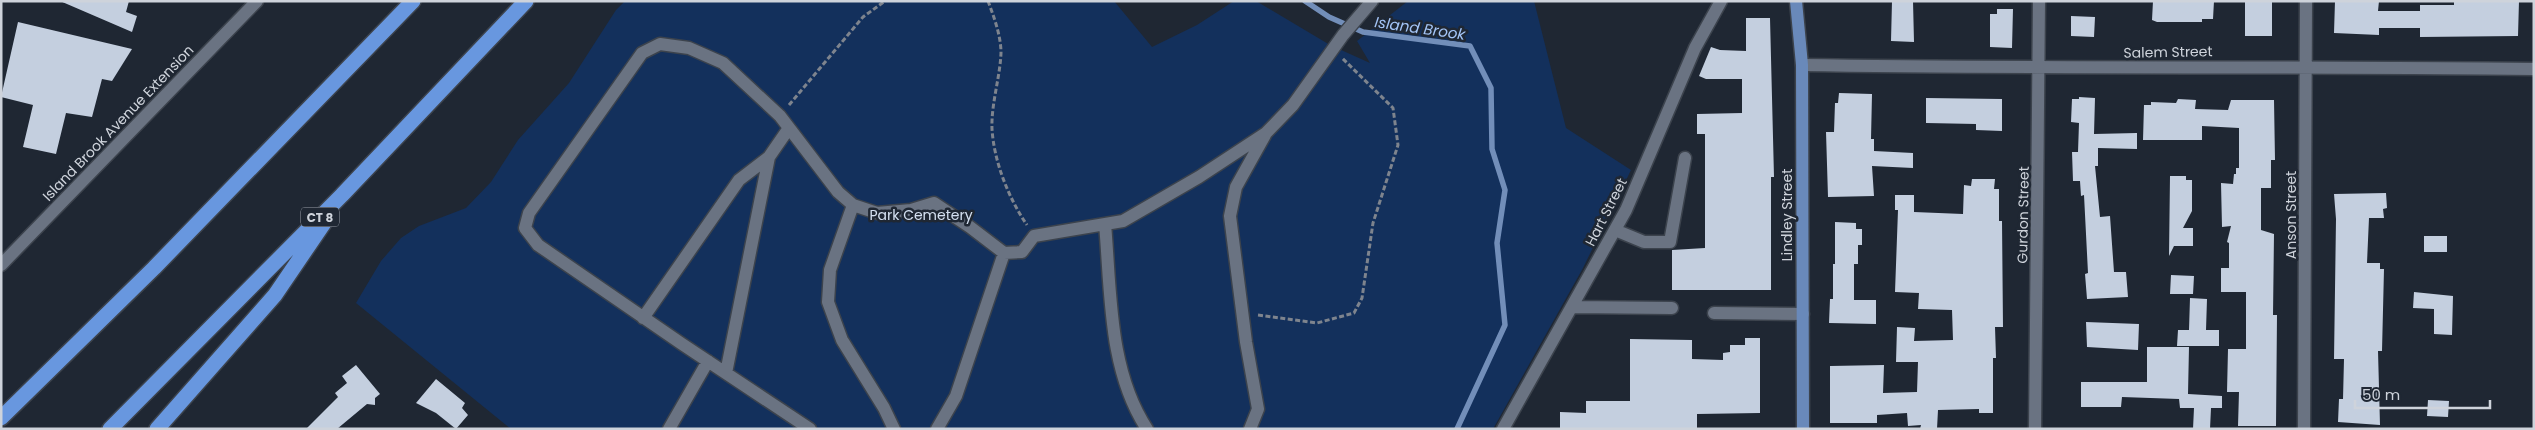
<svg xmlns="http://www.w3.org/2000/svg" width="2535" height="430" font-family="Poppins,sans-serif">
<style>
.green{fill:#13305c}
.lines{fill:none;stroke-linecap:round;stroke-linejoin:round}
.stream{stroke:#728eb9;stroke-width:5.5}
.building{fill:#c4cfdf}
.minor-casing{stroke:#3c434d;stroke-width:15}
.major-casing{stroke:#3c434d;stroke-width:15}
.highway-casing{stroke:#3c434d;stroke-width:18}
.path{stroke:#7e848e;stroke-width:3;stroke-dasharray:5 2.5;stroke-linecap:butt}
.minor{stroke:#6a7382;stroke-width:12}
.major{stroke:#6989ba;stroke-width:12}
.highway{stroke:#6897df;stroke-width:15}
.labels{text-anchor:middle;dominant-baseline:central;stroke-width:5;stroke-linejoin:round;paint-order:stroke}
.shield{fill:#1f2733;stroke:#9a9fa9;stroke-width:1}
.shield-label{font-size:12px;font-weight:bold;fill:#ced3db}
.street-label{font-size:14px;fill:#ced3db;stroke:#1f2733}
.park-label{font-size:14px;fill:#d4e0f1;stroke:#1f2733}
.water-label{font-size:15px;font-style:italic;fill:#a4c5f7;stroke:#1f2733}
</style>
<rect width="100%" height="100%" fill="#1f2733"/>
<!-- green -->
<path class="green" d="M625,1H1114L1152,47L1197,25L1234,1H1256L1330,45L1370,63L1357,41L1408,1H1534L1566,128L1631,170L1583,268L1493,429H511L356,303L381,261L401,238L419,226L466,208L491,182L518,140L569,83L616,10Z"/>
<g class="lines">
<!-- stream -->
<path class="stream" d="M1305,1L1329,17L1363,32L1470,46L1491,88L1492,149L1505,190L1497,243L1505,325L1457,429"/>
</g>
<!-- building -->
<path class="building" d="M60,1H129L126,12L137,16L132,32Z
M1892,1H1913L1914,42L1891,41Z
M2153,1H2214L2213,19H2202V22H2157L2152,20Z
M2245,1H2272V36H2245Z
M2335,1H2379L2378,11H2420V5H2454V1H2519L2518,36L2420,37V28H2379V35L2334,33Z
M1997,9H2013L2012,48L1990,47V14H1997Z
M2071,16L2095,17L2094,37L2071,36Z
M1746,18H1770L1774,177H1771V290H1672V250L1705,248V134H1697V114L1742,113V79H1706L1699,76L1711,47L1720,50L1746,51Z
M18,22L132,49L112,81L102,79L92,117L66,113L56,154L23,147L33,105L1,97Z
M1839,93L1872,94L1871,139H1874V151L1913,153V168L1872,166L1874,196L1828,197L1826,132H1834L1835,103H1838Z
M2079,97L2095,98L2094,134L2137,133V149L2098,148V166H2095L2100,217L2110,216L2114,272H2126L2128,297L2087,299L2085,274L2088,273L2084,195L2081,196L2080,181H2073L2072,152H2078L2079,123L2071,122L2072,99H2079Z
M1926,98L2002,99V131L1976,130V124L1926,123Z
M2178,99L2196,100L2195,109L2228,110L2231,100H2274L2275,160H2271V188H2261V230L2274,234L2273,315H2277L2276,426H2238L2239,392H2227L2228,349H2246V292H2221V268H2229V243L2227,242L2231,226L2222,227L2221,183L2233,184L2234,174H2236V168H2239V128L2202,126V140H2143L2144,105H2151V102L2176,103Z
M2170,176H2186V180H2192V211L2183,228H2193V246H2174L2169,256Z
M1972,179H1995L1994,189H1999V221H2002L2003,327H1995L1996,358H1993V413H1979V409L1938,410L1937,429H1920L1921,425L1908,426L1907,413L1877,415V423H1830V366L1884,365L1883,393L1917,392L1918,362H1896L1897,327L1915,328L1914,341L1953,340L1952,310L1918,309L1919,293L1895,292L1898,210H1895V195H1914V212L1963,214L1964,185L1971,186Z
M2386,193L2387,208L2383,209L2384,218H2369L2367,263H2380V269H2384L2382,351H2378L2380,425L2338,422L2339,399H2343L2344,359H2334L2336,219L2334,194Z
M1835,222L1856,223V229H1862V245H1858V264H1854V300H1876V324L1829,323L1830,299H1833V264H1835Z
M2424,236H2447V252H2424Z
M2171,275L2194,276L2193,294H2170Z
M2414,292L2453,296L2452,335L2434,334V309L2413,308Z
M2190,298L2207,299L2206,330H2219V346H2177L2178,330H2189Z
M2086,322L2139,324L2138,350L2087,347Z
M1745,338H1760V413L1697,414V429H1560V412L1586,413V401H1630V339L1692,340V359L1723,360V353L1730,352V345H1745Z
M2147,347H2189L2188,394L2222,396V408H2211L2210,429H2193L2194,408H2180L2179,399L2122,397L2121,407H2081V382H2147Z
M356,365L380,394L375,398V405L367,404L337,429H306L338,397L335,393L347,383L342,376Z
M436,379L465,403L462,408L468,415L456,429L436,413L416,403Z
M2428,400L2449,401L2448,417L2427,416Z"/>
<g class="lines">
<defs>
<path id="minor" d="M1802,65C2046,69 2290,66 2534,69
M853,205L830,270L828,302L842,340L884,408L894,429
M1105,224C1111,291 1108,370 1147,429
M1615,230L1644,242H1670L1685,158
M1,265L257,1
M1572,307L1672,308
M1714,313L1803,314
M643,318L739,180L769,157
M726,373L769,157L789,128
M669,429L708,361
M810,429L682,344L538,245L525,228L529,213L642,53L660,44L689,48L723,63L780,116L838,192L853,205L877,213L911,210L934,203L970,227L1004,253L1022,252L1034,236L1123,221L1199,177L1266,133L1293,105L1343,35L1372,1
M937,429L956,396L1004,253
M1250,429L1258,409L1246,342L1230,216L1236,187L1265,135
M1503,429L1626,210L1695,48L1721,1
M2035,429L2039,1
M2304,429L2306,1"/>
<path id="major" d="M1796,1L1802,65L1803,429"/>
<path id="highway" d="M1,418L154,268L413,1
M110,429L342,195L526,1
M157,429L275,295L324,223"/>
</defs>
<!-- minor casing -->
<use href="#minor" class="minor-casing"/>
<!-- major casing -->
<use href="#major" class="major-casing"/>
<!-- highway casing -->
<use href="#highway" class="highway-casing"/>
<!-- path -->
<path class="path" d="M988,1C994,17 1001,36 1001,53C1000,78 991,104 992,129C994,162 1009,199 1027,225
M789,105L863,17L885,1
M1258,315L1317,323L1354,313L1362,298L1373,223L1398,145L1393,108L1342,58"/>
<!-- minor -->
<use href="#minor" class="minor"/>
<!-- major -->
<use href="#major" class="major"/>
<!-- highway -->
<use href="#highway" class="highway"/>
</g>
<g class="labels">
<!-- shield labels -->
<rect class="shield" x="301" y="207.5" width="38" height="19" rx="4"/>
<g class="shield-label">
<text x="320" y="217">CT 8</text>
</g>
<!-- street labels -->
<g class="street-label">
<text transform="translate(2168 52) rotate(-1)">Salem Street</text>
<text transform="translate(118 123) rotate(-46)">Island Brook Avenue Extension</text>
<text transform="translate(1606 212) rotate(-63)">Hart Street</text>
<text transform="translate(1787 215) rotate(-90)">Lindley Street</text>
<text transform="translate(2023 215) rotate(-89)">Gurdon Street</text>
<text transform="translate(2291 215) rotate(-90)">Anson Street</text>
</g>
<!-- park labels -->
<g class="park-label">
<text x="921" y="215">Park Cemetery</text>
</g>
<!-- water labels -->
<g class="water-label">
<text transform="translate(1420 28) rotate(8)">Island Brook</text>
</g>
</g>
<!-- border -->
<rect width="2535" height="430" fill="none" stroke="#ced3db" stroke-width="5"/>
<!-- scale -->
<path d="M2355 400v8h135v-8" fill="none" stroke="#ced3db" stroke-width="2.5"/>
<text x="2362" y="400" font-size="15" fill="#ced3db" stroke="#1f2733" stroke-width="4" paint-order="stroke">50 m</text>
</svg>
